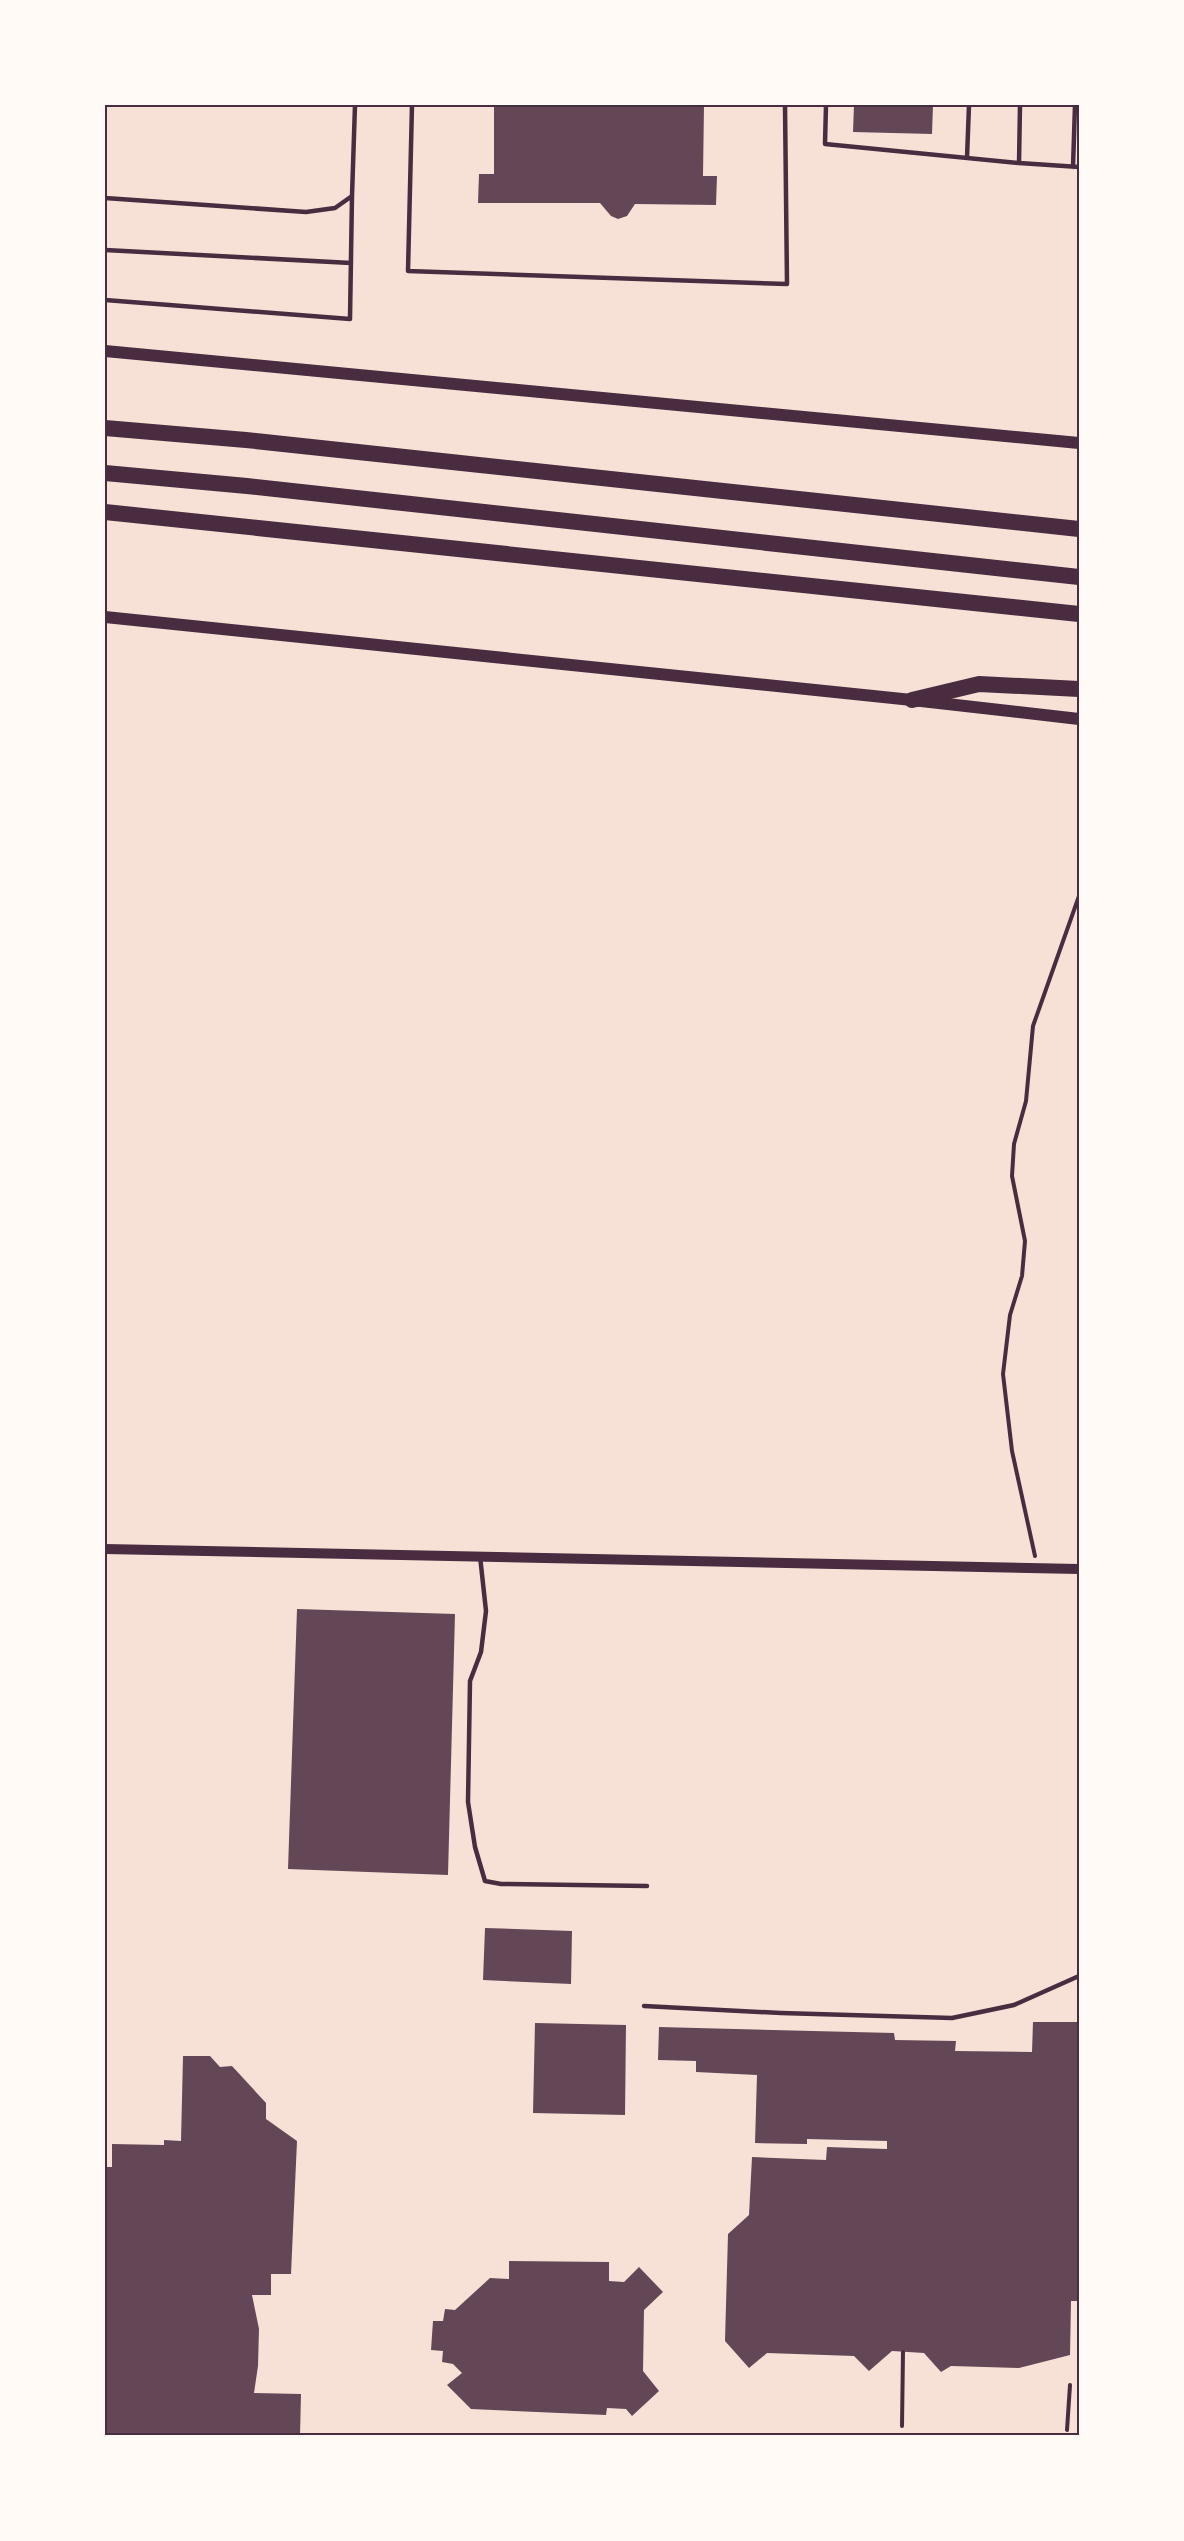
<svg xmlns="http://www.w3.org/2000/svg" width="1184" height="2541" font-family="Lato,sans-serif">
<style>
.building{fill:#644757}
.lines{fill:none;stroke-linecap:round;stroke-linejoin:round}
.path{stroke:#4a2c40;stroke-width:4}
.service{stroke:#4a2c40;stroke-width:4.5}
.tertiary{stroke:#4a2c40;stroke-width:10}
.secondary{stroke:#4a2c40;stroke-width:12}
.motorway{stroke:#4a2c40;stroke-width:16}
.neatline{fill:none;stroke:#4a2c40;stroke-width:2}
</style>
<rect width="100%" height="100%" fill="#f7e1d7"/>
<!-- building -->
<path class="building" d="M494,105H704L703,176H717L716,205L635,204L627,216L618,219L611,216L600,203H478L479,174H494Z
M854,105H933L932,134L853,132Z
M297,1609L455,1614L448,1875L288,1869Z
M485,1928L572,1931L571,1984L483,1980Z
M1033,2022H1079V2301H1071L1070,2355L1019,2368L951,2366L941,2372L924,2353L892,2351L869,2371L854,2356L767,2353L749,2368L725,2341L728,2234L749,2215L752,2157L826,2160L827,2147L887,2149V2141L807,2139V2144L755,2143L757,2075L696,2072V2061L658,2060L659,2027L894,2033L895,2040L956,2041L955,2051L1032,2052Z
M535,2023L626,2025L625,2115L533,2113Z
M183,2056H210L220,2067L232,2066L266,2103V2119L297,2141L291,2274H271V2295H252L259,2329L258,2366L254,2393L301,2394L300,2436H105V2167H112V2144L164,2145V2140L181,2141Z
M509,2261L609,2262V2281L624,2282L639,2267L663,2292L644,2310L643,2371L659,2391L632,2416L626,2409L607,2408L606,2415L471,2409L447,2385L462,2373L453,2364L442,2362L443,2351L431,2350L433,2321H443L445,2309L455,2310L490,2278L509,2279Z"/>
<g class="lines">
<!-- path -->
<path class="path" d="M1035,1556L1012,1451L1003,1374L1010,1315L1022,1276L1025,1241L1012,1176L1014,1144L1026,1101L1033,1026L1079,896
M902,2426L903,2352
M1067,2430L1070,2385"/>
<!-- service -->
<path class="service" d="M412,105L408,271L787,284L785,105
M826,105L825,144L1019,163
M1020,105L1019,163L1079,167
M967,158L969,105
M1073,167L1075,105
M105,198L306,212L335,208L352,196L355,105
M105,250L351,263
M105,300L350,319L352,196
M480,1556L486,1611L481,1652L470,1681L468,1802L475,1847L485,1881L501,1884L647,1886
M644,2006L781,2013L952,2018L1014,2005L1079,1976"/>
<!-- tertiary -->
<path class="tertiary" d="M105,1549L1079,1569"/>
<!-- secondary -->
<path class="secondary" d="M105,351L1079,443
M105,617L912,700L1079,719"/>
<!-- motorway -->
<path class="motorway" d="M105,428L246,440L1079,529
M105,473L247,486L1079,577
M105,512L1079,614
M912,700L979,684L1079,689"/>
</g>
<!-- border -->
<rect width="1184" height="2541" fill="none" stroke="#fffaf5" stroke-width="213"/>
<rect x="106" y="106" width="972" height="2328" class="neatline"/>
</svg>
